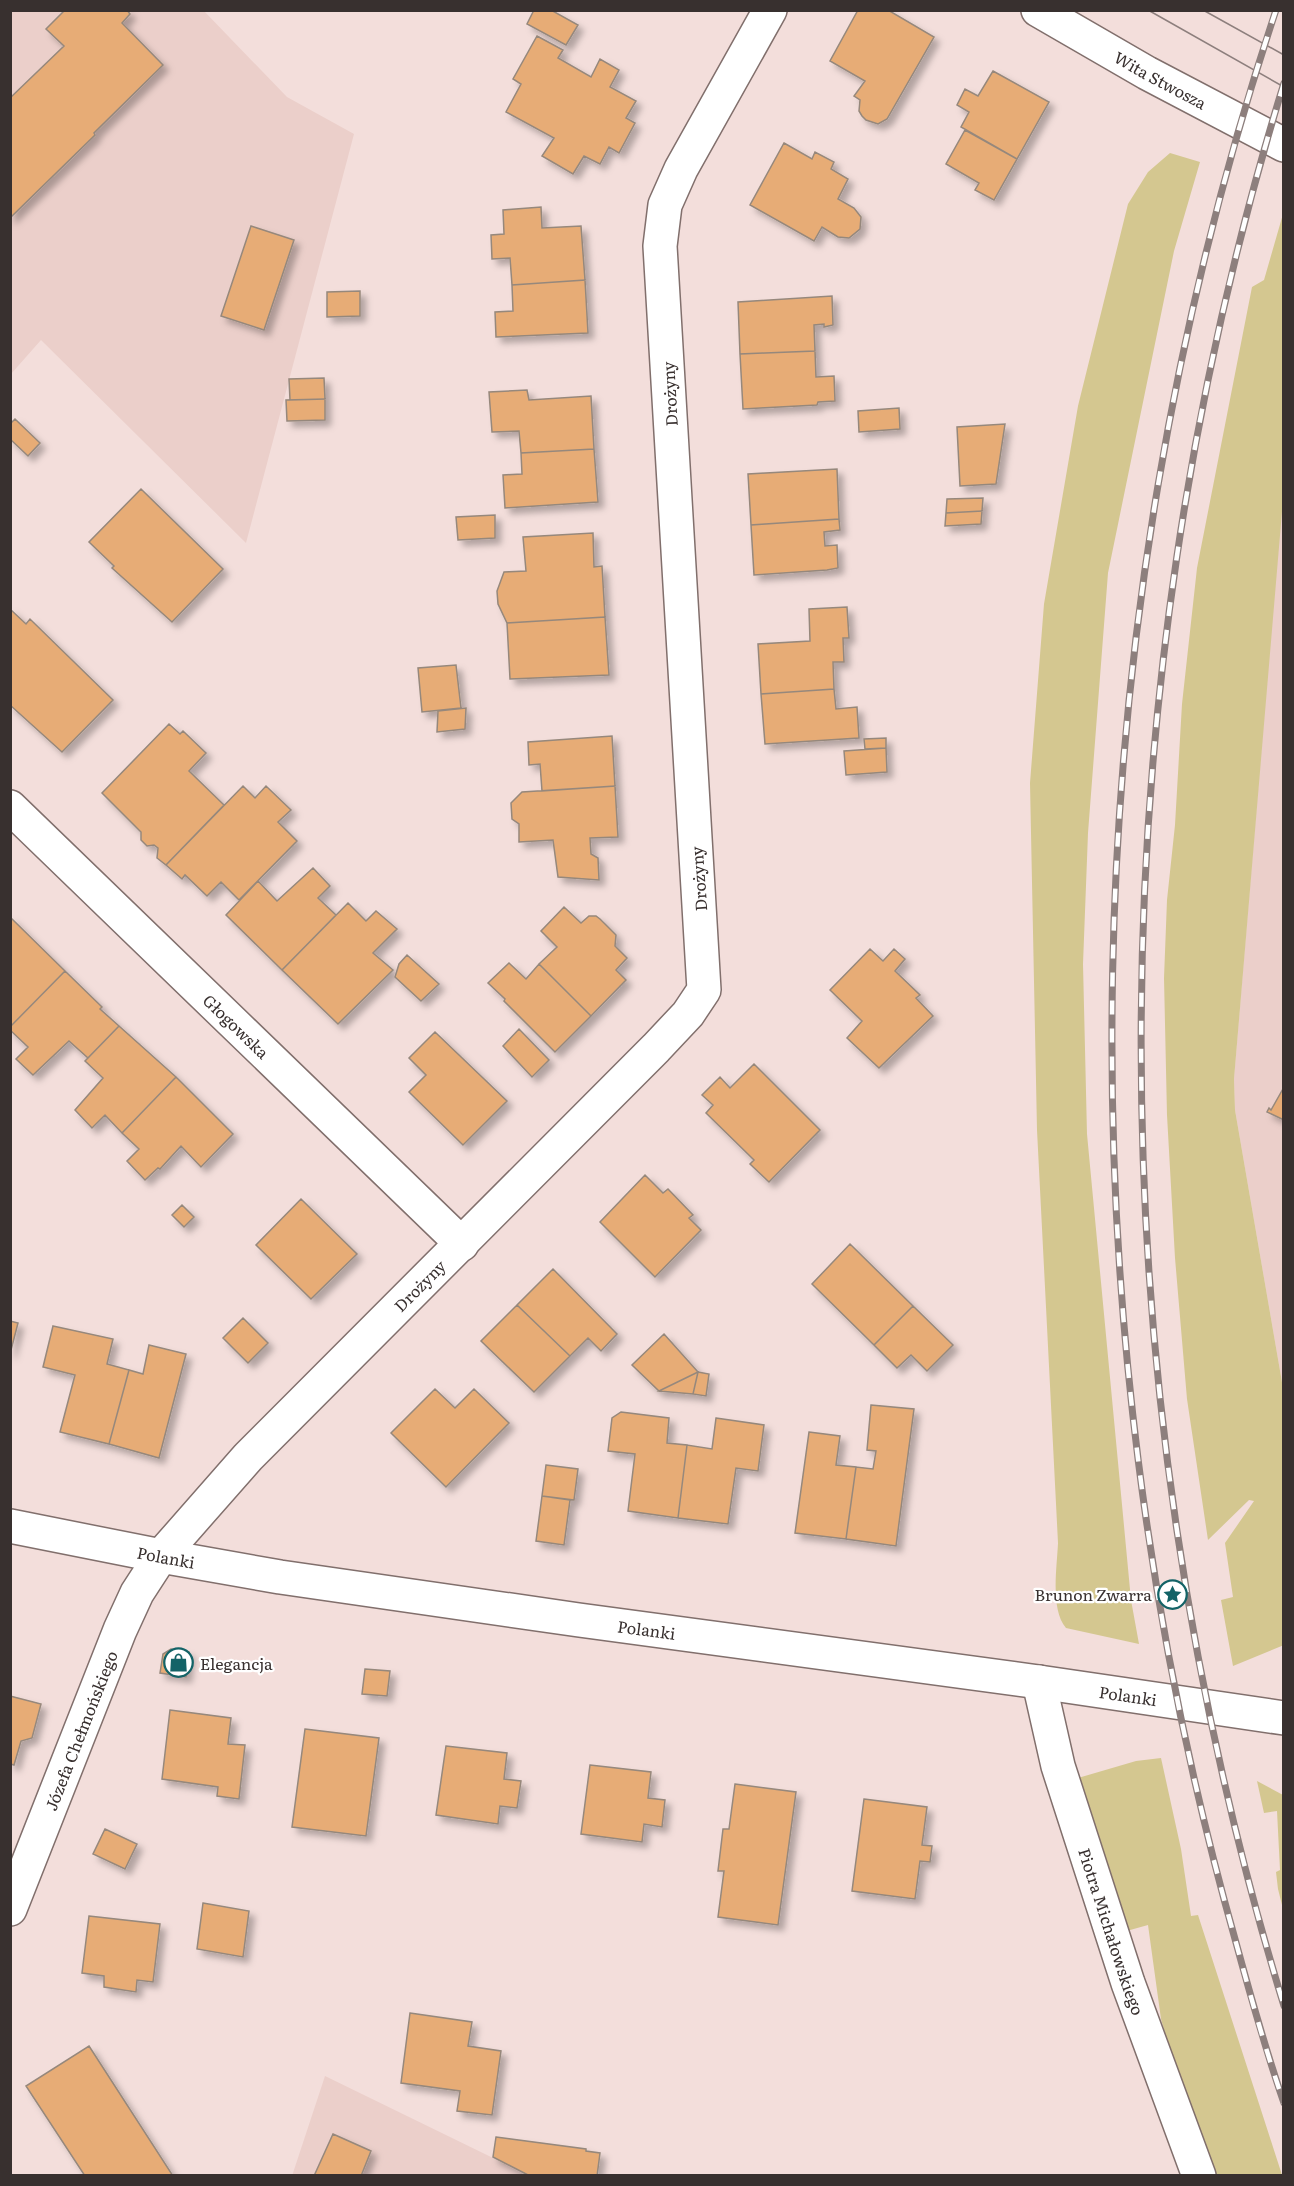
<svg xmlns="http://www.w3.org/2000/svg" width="1294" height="2186" font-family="Literata,serif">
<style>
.built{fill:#ebcfca}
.green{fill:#d4c790}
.building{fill:#e7ac76;stroke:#96887c;stroke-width:1.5;filter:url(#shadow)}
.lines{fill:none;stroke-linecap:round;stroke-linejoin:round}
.minor-casing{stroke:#816f6c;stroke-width:36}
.minor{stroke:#fff;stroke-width:33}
.tram{stroke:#8d7f7d;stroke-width:1.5}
.rail-casing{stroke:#8d7f7d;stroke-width:7}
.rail{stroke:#fff;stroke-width:4.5;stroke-dasharray:14;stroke-linecap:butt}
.labels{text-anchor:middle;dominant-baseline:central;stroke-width:4.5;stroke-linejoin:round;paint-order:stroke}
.street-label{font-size:16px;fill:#38302f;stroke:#fff}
.poi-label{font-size:16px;fill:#38302f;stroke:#fff;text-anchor:end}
</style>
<defs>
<filter id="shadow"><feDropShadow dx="5.5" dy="5.5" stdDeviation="3" flood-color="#0004"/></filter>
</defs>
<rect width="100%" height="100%" fill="#f3dedb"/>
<!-- built -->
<path class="built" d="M11,11H204L287,97L354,134L246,543L41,340L11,374Z
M1283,488V1388L1240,1139L1235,1110L1234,1079Z
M325,2076L528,2175L292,2176Z"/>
<!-- green -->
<path class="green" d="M1170,153L1200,162L1174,251L1108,573L1088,833L1083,964L1087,1134L1131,1600L1139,1644L1066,1628C1050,1609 1057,1567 1058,1543L1037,1130L1030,783L1044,604L1078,406L1128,204L1148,172Z
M1283,214L1284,488L1234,1079L1235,1110L1240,1139L1283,1388L1284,1645L1233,1666L1221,1600L1233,1597L1225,1543L1254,1501L1249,1500L1208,1540L1187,1399L1175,1258L1167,1115L1164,978L1167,900L1175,825L1182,704L1197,568L1252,287L1264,280Z
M1161,1758L1181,1849L1191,1916L1198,1915L1282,2175H1211L1190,2122L1161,2019L1148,1925L1123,1932L1078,1778L1136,1761Z
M1257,1781L1283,1795V1909L1278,1889L1276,1872L1280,1870L1277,1811L1264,1813Z"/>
<!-- building -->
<path class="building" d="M65,10H127L130,14L122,23L163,65L94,133L95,135L10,218V98L64,46L46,29Z
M534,10H551L578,25L566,45L527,24Z
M858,10H888L934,37L887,119L878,124L866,120L862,116L859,111L860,100L854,96L865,81L830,61Z
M537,36L563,50L558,58L591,77L600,59L619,70L610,87L636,101L626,118L635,123L619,153L609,147L600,164L584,156L573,174L542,156L554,138L506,112L521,84L513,79Z
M993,71L1049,102L1017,159L961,127L969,112L957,105L965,89L978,96Z
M965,130L1017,159L994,200L975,190L979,183L946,164Z
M784,143L812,159L815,152L834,162L831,169L848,179L838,199L854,208L861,217L860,229L849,238L838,237L822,227L814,241L750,205Z
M541,207L542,228L581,226L585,280L512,285L510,258L492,259L491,235L504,234L503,210Z
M251,226L294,240L264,330L221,316Z
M585,280L588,333L496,337L495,312L513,311L512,285Z
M360,291V316L327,317V292Z
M832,296L833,325L824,327V324L814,325L815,351L740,354L738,302Z
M815,351L816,377L834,376L835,401L818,402L817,405L743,409L740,354Z
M324,378L325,399L290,400L289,379Z
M527,390L529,400L591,396L594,449L521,453L519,431L492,432L489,392Z
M325,399V420L287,421L286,400Z
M899,408L900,429L859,432L858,411Z
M15,419L40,443L28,456L10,439V424Z
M1005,424L996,484L960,486L957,427Z
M594,449L598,502L505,508L503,475L522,474L521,453Z
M837,469L839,519L751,525L748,474Z
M141,489L223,569L172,622L112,568L114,566L89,542Z
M983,498L982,511L946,513L947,499Z
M982,511L981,524L945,526L946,513Z
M495,515V538L458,540L456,517Z
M839,519L840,530L824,532L825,546L837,545L838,568L827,570L754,575L751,525Z
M593,533L594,567L602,566L605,617L507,623L498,604L497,591L504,572L526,571L523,537Z
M847,607L849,638H843L844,662H833L834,689L761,694L758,644L810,641L809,609Z
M10,609L26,624L30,619L113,700L62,752L10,705Z
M605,617L609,675L510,679L507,623Z
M456,665L461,708L422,712L418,668Z
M834,689L836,709L857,707L859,738L765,744L761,694Z
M466,708L465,729L437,732L438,711Z
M169,724L180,734L183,731L206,753L189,771L224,805L166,865L157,858L158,848L154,845L147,846L141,840V832L102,793Z
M612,736L615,786L542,791L540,764L529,765L528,742Z
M886,738V748L865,749L864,739Z
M886,748L887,772L846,775L844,751Z
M243,786L255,798L266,786L291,810L278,822L297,841L239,900L221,882L207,896L185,875L182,879L166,865Z
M615,786L618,837L590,838L591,854L598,858L599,880L558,877L553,840L519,842V824L512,819L511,803L522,792Z
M313,868L330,886L318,898L336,915L282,970L226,915L258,881L277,901Z
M348,903L366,921L376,911L397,929L373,953L393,970L338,1024L282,970Z
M564,907L581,923L589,916H596L600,919L616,935L615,946L627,958L616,970L626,980L591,1016L539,964L557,947L541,931Z
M10,917L65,971L10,1027Z
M870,949L883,961L894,949L905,959L895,971L920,995L916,998L933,1016L879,1068L847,1038L862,1021L830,990Z
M407,955L439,984L421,1001L395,977L399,964Z
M509,963L526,979L539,964L591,1016L555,1052L504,1001L505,999L488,983Z
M65,971L102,1007L100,1009L119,1026L88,1058L69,1041L33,1075L16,1059L28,1047L10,1030V1027Z
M119,1026L176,1077L122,1133L105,1115L92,1128L75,1110L103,1078L85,1061Z
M519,1029L549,1060L532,1077L503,1046Z
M435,1032L507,1101L463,1145L409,1092L426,1075L409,1058Z
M754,1064L820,1130L769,1182L750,1164L754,1160L706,1113L713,1105L702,1095L720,1077L730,1088Z
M176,1077L233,1134L201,1167L181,1146L160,1169L158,1168L145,1180L127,1161L139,1149L122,1133Z
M1284,1087V1120L1267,1112L1269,1108L1271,1110Z
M645,1175L663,1193L668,1189L693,1215L689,1218L701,1230L655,1277L600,1222Z
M301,1199L357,1254L311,1299L256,1245Z
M182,1205L194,1217L184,1227L172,1215Z
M850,1244L913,1306L874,1345L812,1284Z
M553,1269L617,1334L601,1351L588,1338L570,1356L517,1305Z
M517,1305L570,1356L534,1392L481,1341Z
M913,1306L953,1345L927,1371L911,1355L897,1368L874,1345Z
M243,1318L268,1343L248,1363L223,1338Z
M10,1321L18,1323L10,1354Z
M53,1326L113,1339L107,1364L129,1370L109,1444L60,1432L75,1375L43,1367Z
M664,1334L698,1372L659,1391L632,1365Z
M149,1345L186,1354L159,1458L109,1444L129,1370L143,1374Z
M698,1372L709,1374L706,1396L693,1394Z
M698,1372L693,1394L659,1391Z
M435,1389L455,1408L474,1389L509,1423L446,1487L391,1433Z
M871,1405L914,1409L896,1546L846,1539L856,1467L873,1469L876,1451L867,1450Z
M621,1412L669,1418L667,1443L687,1445L678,1518L628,1511L635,1454L608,1451L612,1418Z
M716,1418L764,1425L758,1471L736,1468L728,1524L678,1518L687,1445L712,1449Z
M809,1432L840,1436L836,1465L856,1467L846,1539L795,1533Z
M546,1465L578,1469L574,1500L542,1496Z
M542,1496L570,1500L564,1545L536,1541Z
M171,1649L189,1652L186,1677L160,1673L163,1654Z
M365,1669L390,1671L387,1696L362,1694Z
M10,1696L41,1704L32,1738L21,1741L14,1765L10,1764Z
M170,1710L231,1718L228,1744L245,1745L239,1799L217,1796L218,1787L162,1779Z
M305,1729L379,1738L366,1836L292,1827Z
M446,1746L507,1753L504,1779L521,1781L517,1808L500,1806L498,1824L436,1815Z
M590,1765L651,1772L648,1798L665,1800L662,1827L644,1824L642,1842L581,1834Z
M735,1784L796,1792L778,1925L718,1917L724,1871H718L723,1829H729Z
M864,1799L927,1807L922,1845L932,1846L930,1862L920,1861L915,1899L852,1891Z
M105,1829L137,1844L125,1869L93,1854Z
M203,1903L249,1911L243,1957L197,1949Z
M89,1916L160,1924L153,1982L137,1980L136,1992L104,1987V1976L82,1973Z
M410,2013L472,2022L468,2046L501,2051L492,2115L457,2111L460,2091L401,2083Z
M89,2046L173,2176H85L26,2086Z
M333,2134L371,2151L361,2176H314Z
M496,2137L586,2149V2151L600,2153L597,2176H530L493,2157Z"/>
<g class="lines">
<defs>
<g id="minor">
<path id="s1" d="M1038,10L1147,73L1284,145"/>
<path id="s2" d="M10,807L462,1244"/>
<path id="s3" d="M10,1526L161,1556L280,1577L579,1620L1039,1682L1284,1718"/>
<path id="s4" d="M1039,1682L1058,1766L1128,1983L1199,2176"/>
<path id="s5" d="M10,1909L120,1630L137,1593L161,1556L248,1457L656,1048L688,1014L704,990L660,246L665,205L681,169L770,10"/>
</g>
</defs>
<!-- minor casing -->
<use href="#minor" class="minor-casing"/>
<!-- minor -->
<use href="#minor" class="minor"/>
<!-- tram -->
<path class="tram" d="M1148,10L1284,87
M1203,10L1284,55"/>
<defs>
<path id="rail" d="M1276,10C1071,625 1059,1316 1235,1939C1250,1994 1265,2049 1284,2103
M1284,83C1093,703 1094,1385 1284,2006"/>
</defs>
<!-- rail casing -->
<use href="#rail" class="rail-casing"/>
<!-- rail -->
<use href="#rail" class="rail"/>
</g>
<!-- icons -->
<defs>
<symbol id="sight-ring" viewBox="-11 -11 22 22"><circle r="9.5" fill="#fff" stroke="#136367" stroke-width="1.5"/><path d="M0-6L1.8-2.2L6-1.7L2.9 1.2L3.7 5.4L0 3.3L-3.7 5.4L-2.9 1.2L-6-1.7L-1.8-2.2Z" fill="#136367"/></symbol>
<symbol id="shop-ring" viewBox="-11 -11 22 22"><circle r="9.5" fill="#fff" stroke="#136367" stroke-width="1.5"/><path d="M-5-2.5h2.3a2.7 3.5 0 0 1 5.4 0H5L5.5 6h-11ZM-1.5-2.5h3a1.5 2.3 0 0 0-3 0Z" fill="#136367"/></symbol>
</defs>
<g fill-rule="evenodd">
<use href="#sight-ring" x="1156" y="1578" width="33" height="33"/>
<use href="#shop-ring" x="162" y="1646" width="33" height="33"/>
</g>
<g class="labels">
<!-- street labels -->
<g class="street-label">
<text stroke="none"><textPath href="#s1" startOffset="141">Wita Stwosza</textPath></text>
<text transform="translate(669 394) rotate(-93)">Drożyny</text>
<text transform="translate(698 879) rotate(-94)">Drożyny</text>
<text stroke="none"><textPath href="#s2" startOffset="315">Głogowska</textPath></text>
<text stroke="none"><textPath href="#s5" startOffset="759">Drożyny</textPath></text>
<text stroke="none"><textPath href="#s3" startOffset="159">Polanki</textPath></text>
<text stroke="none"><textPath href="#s3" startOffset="645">Polanki</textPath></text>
<text stroke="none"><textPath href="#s3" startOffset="1131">Polanki</textPath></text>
<text stroke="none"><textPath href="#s5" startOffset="192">Józefa Chełmońskiego</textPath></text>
<text stroke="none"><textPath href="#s4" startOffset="260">Piotra Michałowskiego</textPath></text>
</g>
<!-- poi labels -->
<g class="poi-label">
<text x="1152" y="1594">Brunon Zwarra</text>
<text x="200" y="1663" text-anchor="start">Elegancja</text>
</g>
</g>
<!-- border -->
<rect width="1294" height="2186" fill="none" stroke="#38302f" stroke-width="24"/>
</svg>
